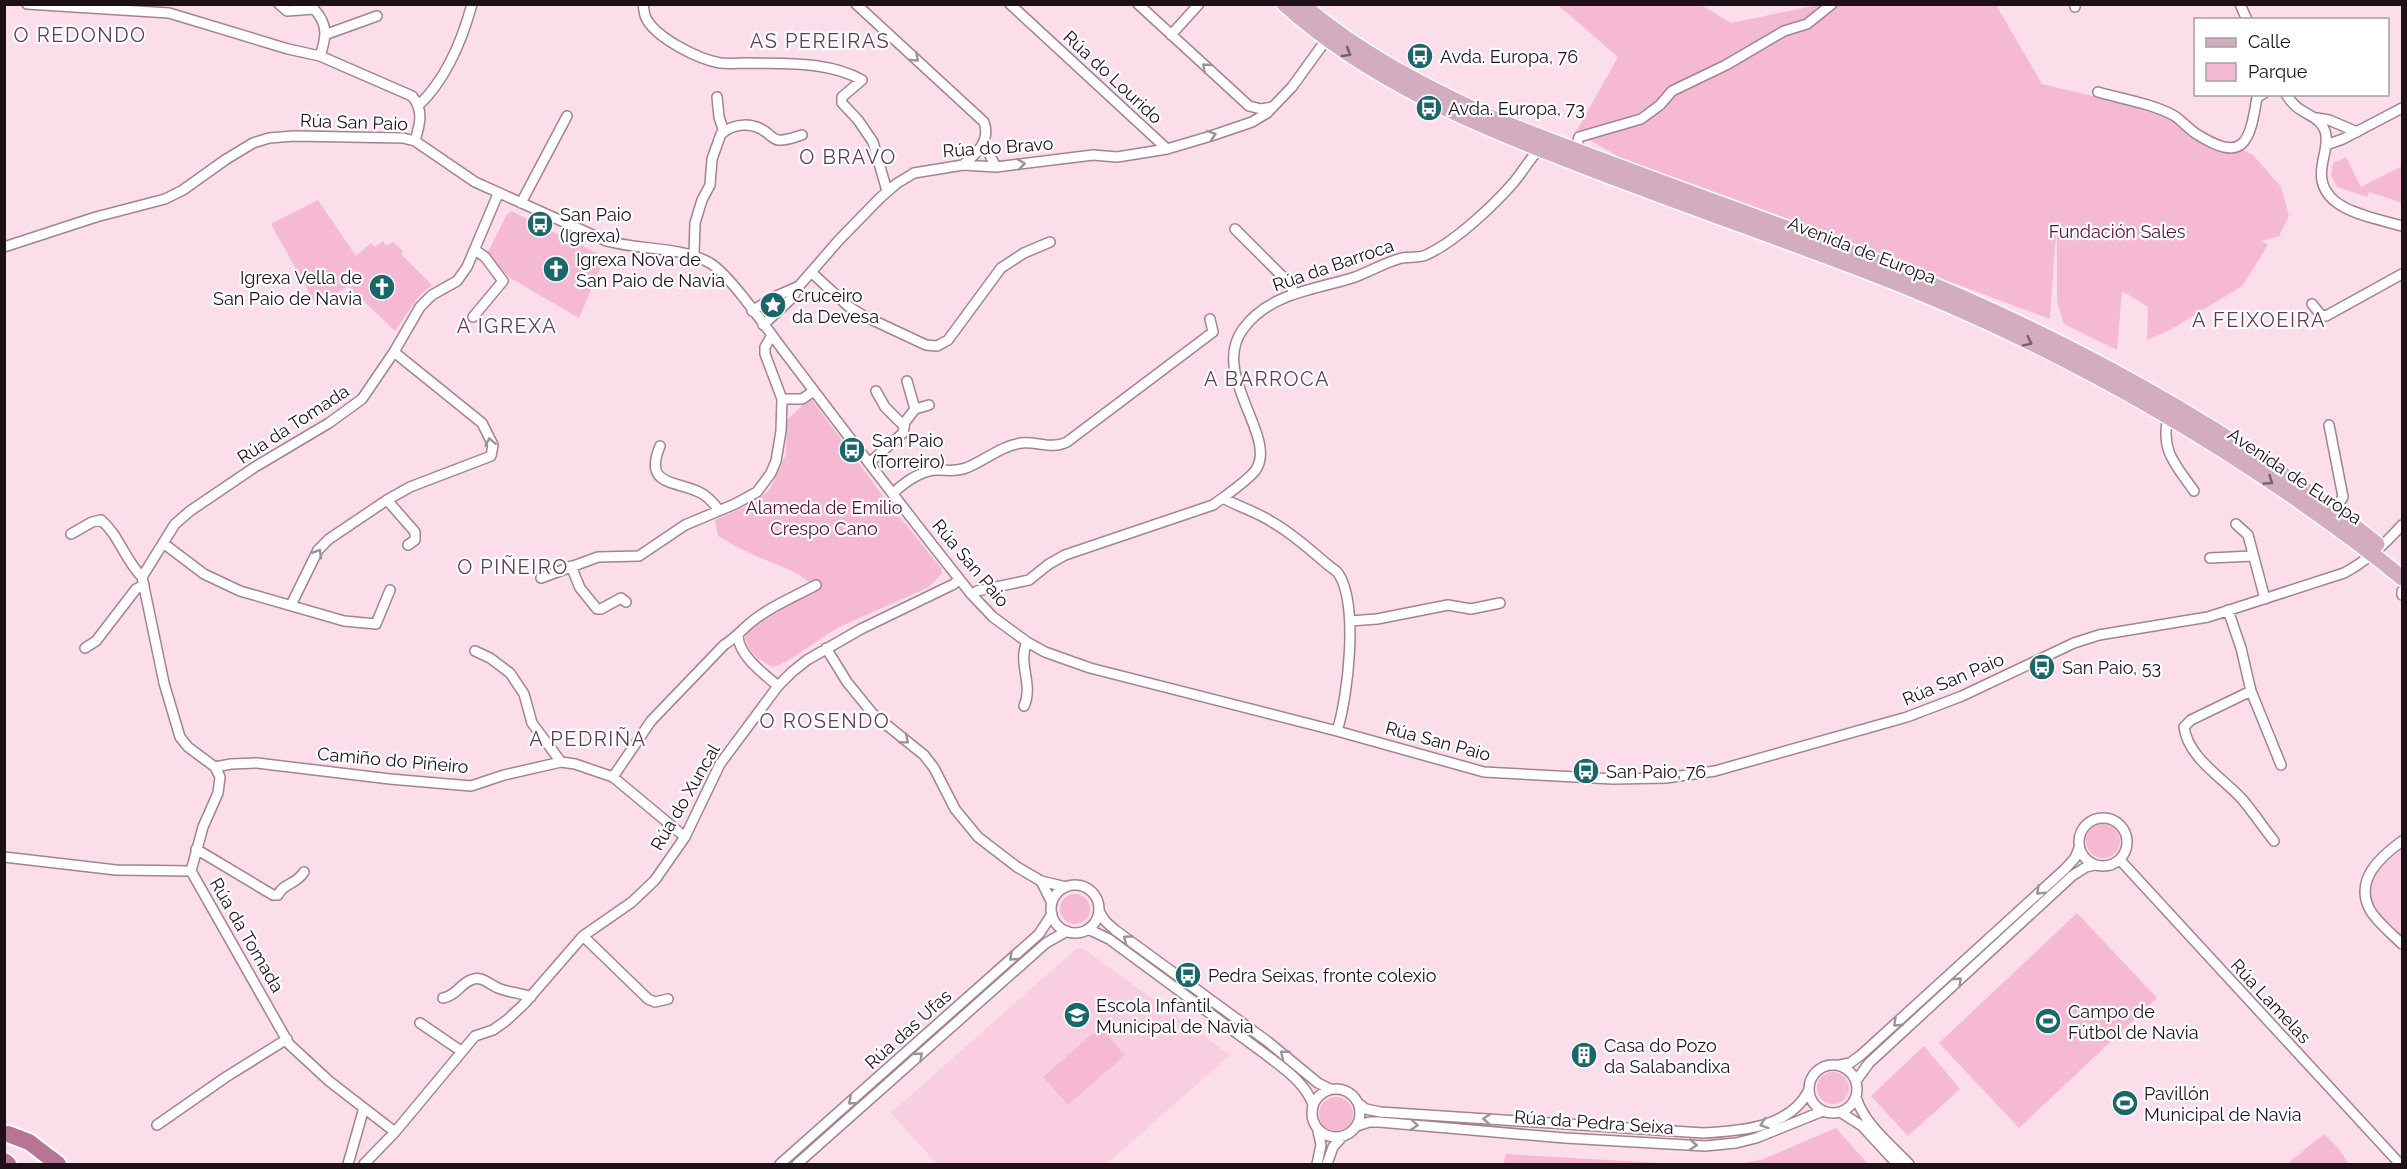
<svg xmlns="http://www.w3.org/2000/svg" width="2407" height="1169" font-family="Raleway,sans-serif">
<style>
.built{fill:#facee1}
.green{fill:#f6b9d4}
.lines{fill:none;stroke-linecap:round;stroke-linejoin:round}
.street-casing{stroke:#a48291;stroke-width:12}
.primary-casing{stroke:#fff;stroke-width:18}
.highway-casing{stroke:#fff;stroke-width:20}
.street{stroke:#fff;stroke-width:9}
.primary{stroke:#d4acbf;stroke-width:15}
.highway{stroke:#b77494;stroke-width:16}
.oneway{stroke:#785e6b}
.oneway2{stroke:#999497}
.labels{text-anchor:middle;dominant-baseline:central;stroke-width:4.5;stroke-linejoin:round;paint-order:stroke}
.poi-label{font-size:18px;fill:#1d1117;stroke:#fff;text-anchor:start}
.street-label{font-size:18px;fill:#1d1117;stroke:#fff}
.park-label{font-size:18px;fill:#590c39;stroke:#fff}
.neighbourhood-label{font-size:20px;letter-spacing:1.5px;fill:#5d404d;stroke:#fff}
</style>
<rect width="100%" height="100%" fill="#fcdeeb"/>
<!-- built -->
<path class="built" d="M2402,844V940L2377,915L2368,892L2375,869Z
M1077,948L1084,949L1230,1055L1107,1164H937L891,1113Z"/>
<!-- green -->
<path class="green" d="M1558,5H1701L1731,23L1818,5H1996L2042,84L2169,114L2253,155L2281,187L2289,216L2279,236L2262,241L2268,245L2242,286L2170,330L2147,340L2148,307L2122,291L2117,350L2064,324L2057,302V218L2050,319L1631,164L1576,132L1618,57Z
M2346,157L2361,187L2402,166V203L2369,192L2367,197L2337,187L2331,175L2333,163Z
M318,200L356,256L371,243L375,247L383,241L386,246L393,242L403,251L401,254L432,285L419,296L395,331L348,286L317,307L271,224Z
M511,211L605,257L579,318L510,278L487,254L506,216Z
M809,399L812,400L883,496L941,568L942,573L929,587L837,628L786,662L773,667C759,661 745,650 745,634L751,628L817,590C799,569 775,565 752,554C740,549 729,542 718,536L715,520L754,503L770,489L786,454L787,420Z
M2086 841a17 17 0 1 1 34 0a17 17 0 1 1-34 0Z
M1060 909a15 15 0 1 1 30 0a15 15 0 1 1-30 0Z
M2077,913L2157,998L2019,1128L1939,1043Z
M1100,1027L1125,1055L1068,1105L1043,1077Z
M1924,1046L1960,1089L1908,1136L1871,1096Z
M1817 1088a16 16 0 1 1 32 0a16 16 0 1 1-32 0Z
M1319 1114a17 17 0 1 1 34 0a17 17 0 1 1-34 0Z
M1836,1128L1868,1164H1736L1761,1160Z
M2324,1134L2339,1149L2349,1164H2287Z
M1506,1154L1521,1155L1679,1164H1503Z"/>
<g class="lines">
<defs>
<path id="street" d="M27,4L169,13L288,49L320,56L412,96C424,110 420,124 415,141
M279,4L287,11L314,9C329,25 326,38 320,56
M643,4C644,9 644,14 646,18C656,38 698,59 720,63C729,64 739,63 748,63C786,64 828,61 862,80L842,97V103L858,120L873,142L887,191
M856,4L984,122C991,141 976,154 963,165
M1010,4L1167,149
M1138,4L1249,106L1261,109L1273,107
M2075,4V7
M2240,4L2247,20
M327,34L377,16
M1171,35L1199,4
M2098,92C2122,99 2150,103 2173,115C2181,120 2187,127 2195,133C2244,165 2250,142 2257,97L2263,94
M2286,94C2299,117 2318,112 2325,131C2329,142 2323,156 2322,167C2315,210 2372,217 2402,226
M717,97L719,117L724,132
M419,105C446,79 462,41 472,4
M2317,118L2329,120L2357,132
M984,144L996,167
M2326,145L2343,139L2402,108
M1575,151L1579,137L1641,119L1660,105L1672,91L1726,65L1784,31L1807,24L1832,4
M521,203L567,116
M1235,229L1288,282L1295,294
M4,247L96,217L165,199L183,190L225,160L253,143L269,138L294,136L403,138L415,141L475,182L604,240C638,251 678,245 710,263C730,275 767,329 783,350C845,432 908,515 972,595L993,617L1027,642L1045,652L1090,668L1337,731L1484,772L1613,779L1666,778L1715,771L1907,717L1962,696L2074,643L2099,635L2208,617L2344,573C2367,561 2385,544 2402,525
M694,255L695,223L702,200L710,185L712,159L721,134C734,123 752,122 766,132C770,135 773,139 778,140C786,141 795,137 802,135
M811,272L848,306L864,316L926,345L937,346L948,340L1001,268L1024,253L1050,242
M2312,304L2321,315L2326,316L2402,274
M752,311L774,297L799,286
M473,317L503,281L485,257L475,250
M763,325L793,297L799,286L839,240L880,198L896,184L914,173L963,165L996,167L1093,155L1117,157L1167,149L1211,136L1252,122L1267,113L1292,87L1326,40
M907,381L915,409
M876,391L885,407L904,426
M782,399H802L814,391
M2168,417C2160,451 2176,465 2194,491
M2329,425L2343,497L2335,510
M660,446C643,487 676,480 701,493C709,497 714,504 719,510
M869,463L903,433L905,422L915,409L929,405
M893,493C904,483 922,470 938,470C949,470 955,472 966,468C984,461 1001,446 1021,443C1038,441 1051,450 1067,442L1213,332L1210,319
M1223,498C1239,507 1257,512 1272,522C1293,534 1309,549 1327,564C1330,567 1335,569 1338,573C1359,604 1348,697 1337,731
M387,500L415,532V540L408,545
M2236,524L2248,535L2265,599
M71,534L92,522L101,520C119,535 125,560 142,577
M163,543L204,574L240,591L344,621L376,624L390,590
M2210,558L2253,556
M571,566L580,588L597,609H601L621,598L626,602
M541,578L598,557L639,556L685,525L735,504L757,492L771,473L776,461L781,431L782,399L765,354V347L772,335
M2402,591V595
M972,595L977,591L1029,580L1049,564L1065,555L1213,505C1225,496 1246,482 1255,471C1280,438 1209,375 1243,329C1270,292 1316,290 1355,277C1371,271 1386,262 1402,258C1411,256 1420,259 1428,254C1456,241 1494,205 1514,182C1523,171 1530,159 1539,149
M291,605L318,550L329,539L387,500L410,487L491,456L493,445L482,423L394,352
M2228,610L2241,648L2251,691L2191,720L2184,727C2188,758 2223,778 2242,799C2253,812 2263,827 2274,841
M1350,621L1377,619L1448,605L1471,609L1500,603
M738,636C739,656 764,674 778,686
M85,648L96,641L136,589L144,585
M826,648L847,682L873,714L924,755L934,768L955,809L978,837L1017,867L1041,881L1066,887
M475,651L490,658L510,673L524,694L532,723L561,762
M2251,691L2281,765
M1024,706C1034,685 1017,663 1027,642
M215,767L231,764L257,763L390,779L471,786L504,775L561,762L575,764L613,777L685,837
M613,777L651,721L724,645C734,639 741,631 750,623C769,607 794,597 816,585
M2079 842a24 24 0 1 1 48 0a24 24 0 1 1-48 0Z
M2402,841C2380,857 2354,880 2370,910C2377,922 2392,934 2402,944
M196,849L273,895H278C283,883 296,885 304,872
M4,857L116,870L191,871
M2120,860L2400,1164
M1041,881L1052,903
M1051 909a24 24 0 1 1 48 0a24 24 0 1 1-48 0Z
M1099,911L1105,921L1115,930L1267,1041L1318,1083L1330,1089
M1088,929L1109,939L1265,1054C1283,1068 1306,1083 1313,1105
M583,936L648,999L655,1002L668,999
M443,998C456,996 460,984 471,980C481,975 489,984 498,988C507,992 520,993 531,997
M420,1023L461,1051
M1809 1089a24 24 0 1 1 48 0a24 24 0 1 1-48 0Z
M1840,1065L1850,1063L1861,1055L2065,869L2075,858L2079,848
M1856,1081L1869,1063L2072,876L2086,867L2095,865
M1312 1113a24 24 0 1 1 48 0a24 24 0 1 1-48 0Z
M1856,1097C1864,1124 1890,1144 1909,1164
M1358,1103L1366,1109L1380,1112L1703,1133C1741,1131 1790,1128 1809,1090
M1840,1112L1862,1126L1897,1164
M157,1125L226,1077L287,1039
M1357,1126L1369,1122H1379L1565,1138L1705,1146L1736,1143L1756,1138L1823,1111
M395,1132L329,1081L289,1044L191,871L203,827L218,793L220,777L215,767L188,747L180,737L164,683L142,577L175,524L190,511L255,467L329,423L362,399L394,352L420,307L432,295L457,281L467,267L498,194
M348,1164L364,1108
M364,1164L395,1132L475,1036L493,1030L507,1020L524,1004L583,936L632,902L655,880L685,837L720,764L778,686L792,672L807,660L861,629L954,584L959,579
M780,1164L1039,934L1052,914
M797,1164L1046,943L1067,931
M1317,1164L1321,1145L1318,1131
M1327,1164L1333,1147L1341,1138"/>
<path id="primary" d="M1284,4C1368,80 1474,124 1578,164C1671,200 1765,233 1858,268C2009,325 2152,400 2285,491C2325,519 2365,547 2402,578
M1302,4C1358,53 1426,87 1492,118C1622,170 1756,215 1887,266C2059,334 2232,428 2377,544"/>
<path id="highway" d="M8,1134L29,1142L58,1164
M4,1161L8,1164"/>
</defs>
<!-- street casing -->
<use href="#street" class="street-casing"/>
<!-- primary casing -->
<use href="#primary" class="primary-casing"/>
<!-- highway casing -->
<use href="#highway" class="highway-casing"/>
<!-- street -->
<use href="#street" class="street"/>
<!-- primary -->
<use href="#primary" class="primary"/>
<!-- highway -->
<use href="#highway" class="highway"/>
</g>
<!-- one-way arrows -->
<defs><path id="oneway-chevron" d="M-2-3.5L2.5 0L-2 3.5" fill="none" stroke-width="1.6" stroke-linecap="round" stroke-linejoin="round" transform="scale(1.5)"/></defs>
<g class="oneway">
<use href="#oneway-chevron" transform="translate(1347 53) rotate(31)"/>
<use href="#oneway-chevron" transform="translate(2028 342) rotate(26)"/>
<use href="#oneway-chevron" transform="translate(2269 481) rotate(34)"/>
</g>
<g class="oneway2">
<use href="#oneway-chevron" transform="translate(915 58) rotate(42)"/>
<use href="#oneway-chevron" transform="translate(1206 67) rotate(-138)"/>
<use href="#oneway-chevron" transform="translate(1212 135) rotate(-19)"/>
<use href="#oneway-chevron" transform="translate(1021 164) rotate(-7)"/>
<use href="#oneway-chevron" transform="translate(490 442) rotate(-102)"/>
<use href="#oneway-chevron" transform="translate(318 553) rotate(-59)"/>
<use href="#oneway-chevron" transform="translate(905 740) rotate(39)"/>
<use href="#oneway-chevron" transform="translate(2040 891) rotate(137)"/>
<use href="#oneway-chevron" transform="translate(1127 939) rotate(-144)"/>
<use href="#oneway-chevron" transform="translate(1013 957) rotate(138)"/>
<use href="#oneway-chevron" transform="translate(1958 981) rotate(-43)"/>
<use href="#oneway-chevron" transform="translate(1897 1023) rotate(137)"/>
<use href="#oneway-chevron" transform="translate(1284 1054) rotate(-141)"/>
<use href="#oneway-chevron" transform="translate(919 1056) rotate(-42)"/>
<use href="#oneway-chevron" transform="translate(852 1101) rotate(138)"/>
<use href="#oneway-chevron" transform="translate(1487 1119) rotate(-176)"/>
<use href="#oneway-chevron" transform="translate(1764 1124) rotate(162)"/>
<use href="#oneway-chevron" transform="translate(1414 1125) rotate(5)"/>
<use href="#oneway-chevron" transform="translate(1693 1145) rotate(4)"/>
</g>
<!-- icons -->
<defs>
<symbol id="bus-disc" viewBox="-11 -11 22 22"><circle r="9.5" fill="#19676b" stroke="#fff"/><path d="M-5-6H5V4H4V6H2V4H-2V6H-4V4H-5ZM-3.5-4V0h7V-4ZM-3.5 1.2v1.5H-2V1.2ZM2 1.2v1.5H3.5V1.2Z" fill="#fff"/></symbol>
<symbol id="church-disc" viewBox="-11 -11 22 22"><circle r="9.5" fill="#19676b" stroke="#fff"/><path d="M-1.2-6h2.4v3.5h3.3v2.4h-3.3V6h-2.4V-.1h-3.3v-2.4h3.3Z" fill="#fff"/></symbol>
<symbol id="sight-disc" viewBox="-11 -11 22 22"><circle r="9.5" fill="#19676b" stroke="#fff"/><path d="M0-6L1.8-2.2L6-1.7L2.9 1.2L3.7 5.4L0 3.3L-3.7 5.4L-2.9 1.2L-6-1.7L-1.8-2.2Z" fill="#fff"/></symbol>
<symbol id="school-disc" viewBox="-11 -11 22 22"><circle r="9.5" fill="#19676b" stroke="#fff"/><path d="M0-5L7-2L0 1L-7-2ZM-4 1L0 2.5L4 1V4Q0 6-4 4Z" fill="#fff"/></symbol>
<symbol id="stadium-disc" viewBox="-11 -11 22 22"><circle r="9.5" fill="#19676b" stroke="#fff"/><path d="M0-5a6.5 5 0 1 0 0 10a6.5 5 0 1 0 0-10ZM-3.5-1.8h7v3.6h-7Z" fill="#fff"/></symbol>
<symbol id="building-disc" viewBox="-11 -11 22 22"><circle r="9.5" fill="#19676b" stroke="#fff"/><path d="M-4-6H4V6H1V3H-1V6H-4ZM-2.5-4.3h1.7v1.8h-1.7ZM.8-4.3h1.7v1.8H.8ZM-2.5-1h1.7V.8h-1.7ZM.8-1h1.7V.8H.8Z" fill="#fff"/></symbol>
</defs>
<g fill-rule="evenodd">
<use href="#bus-disc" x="1405" y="41" width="30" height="30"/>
<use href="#bus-disc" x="1414" y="93" width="30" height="30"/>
<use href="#bus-disc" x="525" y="209" width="30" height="30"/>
<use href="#church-disc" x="541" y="254" width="30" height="30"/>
<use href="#church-disc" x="367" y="272" width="30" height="30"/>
<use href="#sight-disc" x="758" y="290" width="30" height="30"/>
<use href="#bus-disc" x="837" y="435" width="30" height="30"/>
<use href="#bus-disc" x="2027" y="652" width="30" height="30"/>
<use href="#bus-disc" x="1571" y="756" width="30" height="30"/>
<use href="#bus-disc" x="1173" y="960" width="30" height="30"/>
<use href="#school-disc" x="1062" y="1000" width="30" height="30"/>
<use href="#stadium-disc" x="2033" y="1006" width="30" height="30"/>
<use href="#building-disc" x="1569" y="1040" width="30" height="30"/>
<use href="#stadium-disc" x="2110" y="1088" width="30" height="30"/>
</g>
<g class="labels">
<!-- poi labels -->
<g class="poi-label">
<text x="1440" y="56">Avda. Europa, 76</text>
<text x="1448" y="108">Avda. Europa, 73</text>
<text x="560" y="214">San Paio<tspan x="560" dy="21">(Igrexa)</tspan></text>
<text x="576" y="259">Igrexa Nova de<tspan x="576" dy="21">San Paio de Navia</tspan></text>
<text x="362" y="277" text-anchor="end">Igrexa Vella de<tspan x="362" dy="21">San Paio de Navia</tspan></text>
<text x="792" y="295">Cruceiro<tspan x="792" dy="21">da Devesa</tspan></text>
<text x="872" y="440">San Paio<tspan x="872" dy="21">(Torreiro)</tspan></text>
<text x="2062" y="667">San Paio, 53</text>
<text x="1606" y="771">San Paio, 76</text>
<text x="1208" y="975">Pedra Seixas, fronte colexio</text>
<text x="1096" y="1005">Escola Infantil<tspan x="1096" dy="21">Municipal de Navia</tspan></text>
<text x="2068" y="1011">Campo de<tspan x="2068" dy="21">Fútbol de Navia</tspan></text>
<text x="1604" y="1045">Casa do Pozo<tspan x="1604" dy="21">da Salabandixa</tspan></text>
<text x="2144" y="1093">Pavillón<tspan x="2144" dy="21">Municipal de Navia</tspan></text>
</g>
<!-- street labels -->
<g class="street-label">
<text transform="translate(1113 77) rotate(43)">Rúa do Lourido</text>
<text transform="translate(354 122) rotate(2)">Rúa San Paio</text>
<text transform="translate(998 147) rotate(-4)">Rúa do Bravo</text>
<text transform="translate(1862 250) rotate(21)">Avenida de Europa</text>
<text transform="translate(1333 265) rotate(-19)">Rúa da Barroca</text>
<text transform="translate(293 424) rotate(-33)">Rúa da Tomada</text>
<text transform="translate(2295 476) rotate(34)">Avenida de Europa</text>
<text transform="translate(971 563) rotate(50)">Rúa San Paio</text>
<text transform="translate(1953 679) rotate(-23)">Rúa San Paio</text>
<text transform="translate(1438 741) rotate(15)">Rúa San Paio</text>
<text transform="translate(393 760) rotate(5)">Camiño do Piñeiro</text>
<text transform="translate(685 797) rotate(-60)">Rúa do Xuncal</text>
<text transform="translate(247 935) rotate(60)">Rúa da Tomada</text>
<text transform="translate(2271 1001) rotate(47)">Rúa Lamelas</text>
<text transform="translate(908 1029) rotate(-42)">Rúa das Ufas</text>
<text transform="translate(1594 1122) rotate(4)">Rúa da Pedra Seixa</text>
</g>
<!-- park labels -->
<g class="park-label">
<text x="2117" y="231">Fundación Sales</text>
<text x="824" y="507">Alameda de Emilio<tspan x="824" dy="21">Crespo Cano</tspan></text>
</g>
<!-- neighbourhood labels -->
<g class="neighbourhood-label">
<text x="80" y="35">O REDONDO</text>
<text x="820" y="41">AS PEREIRAS</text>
<text x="848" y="157">O BRAVO</text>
<text x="2259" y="320">A FEIXOEIRA</text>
<text x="507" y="326">A IGREXA</text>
<text x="1267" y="379">A BARROCA</text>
<text x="513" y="567">O PIÑEIRO</text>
<text x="825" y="721">O ROSENDO</text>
<text x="588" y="739">A PEDRIÑA</text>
</g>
</g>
<!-- border -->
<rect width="2407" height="1169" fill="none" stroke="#1d1117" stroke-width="12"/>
<!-- legend -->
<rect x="2194" y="18" width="195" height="78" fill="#ffffff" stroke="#a5a0a2" stroke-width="1.5"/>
<rect x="2206" y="38" width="30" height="9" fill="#d4acbf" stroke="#a5a0a2" stroke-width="1.5"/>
<text x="2248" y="48" font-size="18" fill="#1d1117">Calle</text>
<rect x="2206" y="63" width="30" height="18" fill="#f6b9d4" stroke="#a5a0a2" stroke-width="1.5"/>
<text x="2248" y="78" font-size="18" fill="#1d1117">Parque</text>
</svg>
